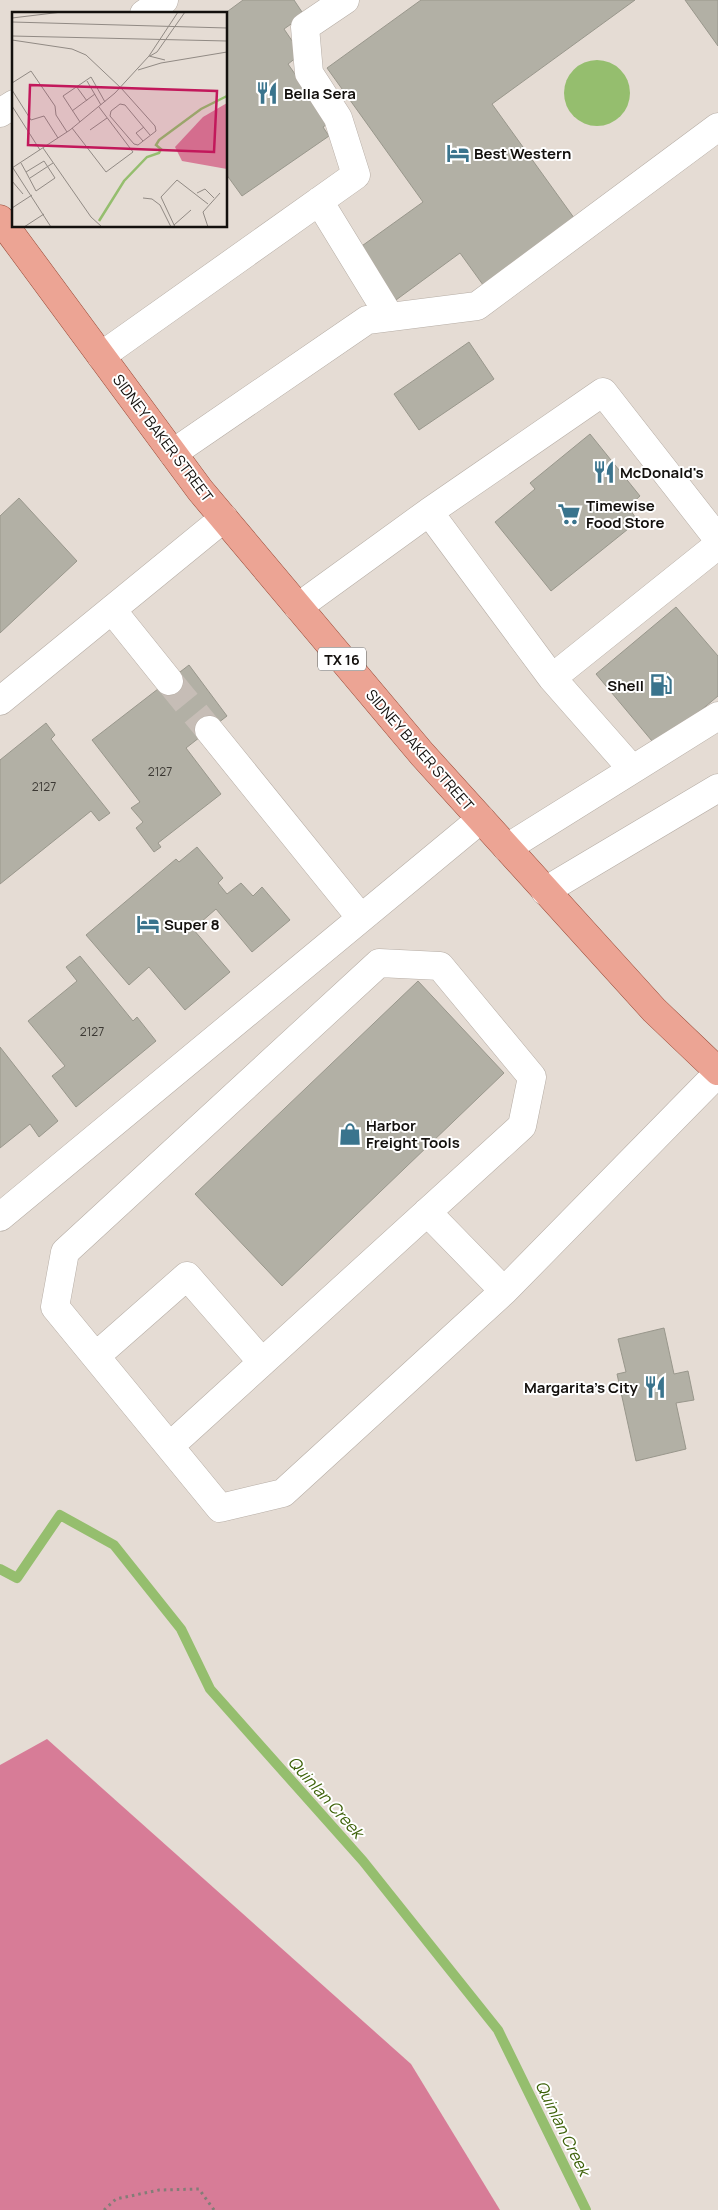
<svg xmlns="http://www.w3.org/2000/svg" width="718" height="2210" font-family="Manrope,sans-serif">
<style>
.forest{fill:#d77c97}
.water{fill:#95be6e}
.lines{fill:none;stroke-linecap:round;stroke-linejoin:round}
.stream{stroke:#95be6e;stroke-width:10}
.building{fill:#b2b0a5;stroke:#99978c}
.minor-tunnel{stroke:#c6bdb6;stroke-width:28;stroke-dasharray:28 14;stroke-linecap:butt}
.minor-casing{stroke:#b6ada5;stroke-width:29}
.major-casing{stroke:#984936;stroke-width:29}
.path{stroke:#837d77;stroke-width:3;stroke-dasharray:2.5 4;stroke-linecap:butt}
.minor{stroke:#fff;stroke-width:28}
.major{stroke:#eca494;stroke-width:28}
.labels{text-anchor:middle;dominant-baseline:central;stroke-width:4;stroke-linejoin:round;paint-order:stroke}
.number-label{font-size:12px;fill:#3b3833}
.shield{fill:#fff;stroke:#5a5856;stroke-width:1}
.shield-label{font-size:14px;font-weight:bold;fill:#13100d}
.poi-label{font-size:15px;font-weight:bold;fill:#13100d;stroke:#fff;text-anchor:start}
.street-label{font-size:15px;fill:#13100d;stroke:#fff}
.water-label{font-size:16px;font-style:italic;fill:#3c6007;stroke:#fff}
.inset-river{fill:none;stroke:#95be6e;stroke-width:2.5}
.inset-road{fill:none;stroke:#918a84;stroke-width:1}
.view{fill:#c2185b;fill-opacity:0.15;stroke:#c2185b;stroke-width:2.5}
.inset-edge{fill:none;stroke:#13100d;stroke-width:2.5}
</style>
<rect width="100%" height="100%" fill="#e5dcd4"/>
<!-- forest -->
<path class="forest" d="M47,1739L411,2064L500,2210H0V1765Z"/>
<!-- water -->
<path class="water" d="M564 93a33 33 0 1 1 66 0a33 33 0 1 1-66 0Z"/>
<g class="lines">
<!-- stream -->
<path class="stream" d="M0,1569L17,1578L60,1515L114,1545L181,1629L210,1689L363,1861L498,2030L586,2210"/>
</g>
<!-- building -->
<path class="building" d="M243,0H294L304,15L284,29L301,54L288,64L329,123L323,127L329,136L242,196L226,174V14H224Z
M421,0H635L492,104L577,222L486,289L460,253L396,300L359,248L423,202L327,68Z
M685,0H718V46Z
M469,342L494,379L419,430L394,394Z
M590,434L640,496L628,507L638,521L551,591L495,522L535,489L530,483Z
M19,498L77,561L0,633V516Z
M676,607L718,656V696L657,747L596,674Z
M189,665L227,716L186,748L221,794L158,843L161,847L154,852L136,828L143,822L131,808L140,802L92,740Z
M46,723L55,735L51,739L110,813L99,821L91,811L0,884V760Z
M197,847L223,878L218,883L227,894L241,883L253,896L262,887L290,920L252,952L216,909L193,929L230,972L185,1010L149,967L129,985L86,935L176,859L179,862Z
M80,956L133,1021L137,1017L156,1041L76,1107L52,1076L65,1066L28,1021L77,981L66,967Z
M418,981L504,1073L282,1286L195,1194Z
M0,1047L58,1121L39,1137L30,1124L0,1148Z
M664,1328L674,1374L688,1371L694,1400L676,1403L686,1449L636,1461L617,1374L626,1372L618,1339Z"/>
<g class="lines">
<!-- minor-tunnel -->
<path class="minor-tunnel" d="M169,681L209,730"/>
<defs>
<path id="minor" d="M144,14L164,0
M0,113L14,104
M319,201L390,317
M101,356L356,175L338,118L309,73L305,27L345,0
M173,453L367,320L477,306L718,127
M429,512L552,678L632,769
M298,607L429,512L603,392L718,539
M112,610L169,681
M552,678L718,545
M0,701L224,518
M209,730L361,918
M507,848L718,716
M545,891L718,788
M427,1212L504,1291
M0,1217L481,819
M96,1356L187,1276L262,1362
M170,1446L522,1126L532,1077L440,966L379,963L65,1252L55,1307L220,1508L283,1493L504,1291L718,1073"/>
<path id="major" d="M0,219L200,490L422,754L654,1010L718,1071"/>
</defs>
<!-- minor casing -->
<use href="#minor" class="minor-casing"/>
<!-- major casing -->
<use href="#major" class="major-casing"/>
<!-- path -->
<path class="path" d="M104,2210L116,2199L159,2190L199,2189L214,2210"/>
<!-- minor -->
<use href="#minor" class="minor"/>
<!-- major -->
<use href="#major" class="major"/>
</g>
<!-- icons -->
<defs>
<symbol id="restaurant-bare" viewBox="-9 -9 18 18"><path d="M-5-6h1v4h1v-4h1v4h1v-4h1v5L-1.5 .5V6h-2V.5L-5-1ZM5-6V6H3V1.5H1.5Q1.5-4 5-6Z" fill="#3a748d" stroke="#fff" stroke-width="2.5" paint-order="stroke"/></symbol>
<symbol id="hotel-bare" viewBox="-9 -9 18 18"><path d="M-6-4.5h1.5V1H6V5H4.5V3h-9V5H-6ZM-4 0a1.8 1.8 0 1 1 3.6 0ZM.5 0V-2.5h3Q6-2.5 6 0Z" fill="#3a748d" stroke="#fff" stroke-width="2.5" paint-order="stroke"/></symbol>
<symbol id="supermarket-bare" viewBox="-9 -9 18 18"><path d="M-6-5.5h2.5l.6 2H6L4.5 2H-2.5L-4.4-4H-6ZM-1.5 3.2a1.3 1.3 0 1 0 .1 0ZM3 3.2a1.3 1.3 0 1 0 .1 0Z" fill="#3a748d" stroke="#fff" stroke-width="2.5" paint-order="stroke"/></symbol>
<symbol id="fuel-bare" viewBox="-9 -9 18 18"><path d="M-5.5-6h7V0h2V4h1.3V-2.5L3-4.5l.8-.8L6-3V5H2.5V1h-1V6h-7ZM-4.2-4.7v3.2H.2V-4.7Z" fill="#3a748d" stroke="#fff" stroke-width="2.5" paint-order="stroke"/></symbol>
<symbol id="shop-bare" viewBox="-9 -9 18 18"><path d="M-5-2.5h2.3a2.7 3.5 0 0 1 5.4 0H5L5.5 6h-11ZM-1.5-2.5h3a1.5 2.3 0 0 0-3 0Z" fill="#3a748d" stroke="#fff" stroke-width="2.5" paint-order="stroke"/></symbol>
</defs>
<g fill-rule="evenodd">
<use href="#restaurant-bare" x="251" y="77" width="32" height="32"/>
<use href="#hotel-bare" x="442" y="137" width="32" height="32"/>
<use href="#restaurant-bare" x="588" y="456" width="32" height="32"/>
<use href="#supermarket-bare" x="553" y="498" width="32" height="32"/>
<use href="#fuel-bare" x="645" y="669" width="32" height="32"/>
<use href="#hotel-bare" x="132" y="908" width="32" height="32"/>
<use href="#shop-bare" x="334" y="1118" width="32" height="32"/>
<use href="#restaurant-bare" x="639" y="1371" width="32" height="32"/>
</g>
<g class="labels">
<!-- number labels -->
<g class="number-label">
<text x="160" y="771">2127</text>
<text x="44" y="786">2127</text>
<text x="92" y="1031">2127</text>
</g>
<!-- shield labels -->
<rect class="shield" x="318" y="647.5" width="48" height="23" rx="4"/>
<g class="shield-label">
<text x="342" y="659">TX 16</text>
</g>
<!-- poi labels -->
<g class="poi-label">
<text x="284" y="93">Bella Sera</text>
<text x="474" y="153">Best Western</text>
<text x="620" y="472">McDonald's</text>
<text x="586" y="505">Timewise<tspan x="586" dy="17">Food Store</tspan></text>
<text x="644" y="685" text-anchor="end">Shell</text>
<text x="164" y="924">Super 8</text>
<text x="366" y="1125">Harbor<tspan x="366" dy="17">Freight Tools</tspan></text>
<text x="638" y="1387" text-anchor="end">Margarita's City</text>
</g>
<!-- street labels -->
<g class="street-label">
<text transform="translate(163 438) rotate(53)">SIDNEY BAKER STREET</text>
<text transform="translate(420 750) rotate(49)">SIDNEY BAKER STREET</text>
</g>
<!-- water labels -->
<g class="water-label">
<text transform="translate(326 1797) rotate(48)">Quinlan Creek</text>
<text transform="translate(563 2128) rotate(64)">Quinlan Creek</text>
</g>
</g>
<!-- overview -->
<g transform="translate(12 12)">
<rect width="215" height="215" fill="#e5dcd4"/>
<path d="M215,91V157L170,149L163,135L191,105Z" fill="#d77c97"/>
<path class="inset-river" d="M87,209L112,169L135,145L147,141L149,137L144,133L147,128L189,97L215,84"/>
<path class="inset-road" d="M0,6L50,0M0,10L215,16M0,24L215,29M0,28L60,37L74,43L109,76M137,44L153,48M138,44L145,40L173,0M126,58L149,51L215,40M75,69L89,93M0,71L19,59L43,94L44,103L55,120M64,74L75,89M109,76L143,114L144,119L126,133L122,132L98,104L99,99L108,92L113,93L138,123M0,78L19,108L32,104L46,126M0,94L28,138M60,99L83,82M68,110L51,84L79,65L93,90M60,116L94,160L121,140L87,95M78,118L95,106M131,129L124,121L132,115M31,136L79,205L90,215M9,151L14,160L24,179L43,166L32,149L14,160M0,156L58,118L103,81L137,44L166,0M1,156L39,215M18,166L41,151M0,169L11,182M185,181L193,177L202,186M131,186L140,187L148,193L159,215M0,196L20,183M162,213L179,198M12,215L32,202M163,215L149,185L165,168L196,192M196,215L191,200L208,181"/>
<path class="view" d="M18,73L205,79L202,140L16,133Z"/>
<rect width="215" height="215" class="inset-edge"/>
</g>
</svg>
